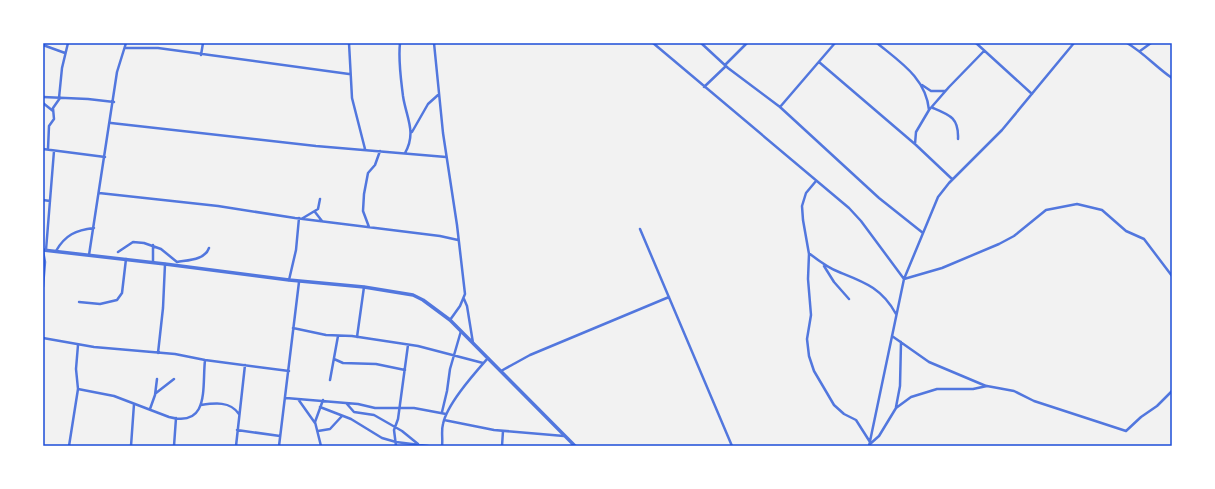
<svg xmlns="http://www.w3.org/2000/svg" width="1215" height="489" font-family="'Work Sans',sans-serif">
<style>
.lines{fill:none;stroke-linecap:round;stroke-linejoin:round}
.minor{stroke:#5277de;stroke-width:2.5}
.tertiary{stroke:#5277de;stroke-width:3.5}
.neatline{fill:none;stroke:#1d4ed8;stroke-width:1.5}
</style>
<rect width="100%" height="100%" fill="#f2f2f2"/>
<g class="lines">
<!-- minor -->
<path class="minor" d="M349,43L352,98L365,149
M400,43C398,61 401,79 403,96C406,117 417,132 405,153
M434,43L443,133L457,225L465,294L460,306L450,320
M653,43L849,208L861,221L904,279
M701,43L728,68L780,107L879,198L923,233
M877,43C900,62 926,78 929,110L916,132L915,144
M976,43L1032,94
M1127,43C1144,53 1156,67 1172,78
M43,45L65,53
M125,48H158L349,74
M1140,51L1151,43
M201,55L203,43
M819,62L916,145L952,179
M725,65L747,43
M922,85L931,91H945
M704,87L726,66
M43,97L88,99L114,102
M59,98L62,68L68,43
M43,103L53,111
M780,107L835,43
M933,108C950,115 959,118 958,139
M929,110L949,87L984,51
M111,123L316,146L446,157
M412,132L428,104L438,95
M43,149L105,157
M48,149L49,126L54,119L53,108L60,98
M816,181L806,193L802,206L803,220L809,254L808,279L811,315L807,339L809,356L814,371L834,405L844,414L856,420L870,442
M99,193L218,206L295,218L440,236L458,240
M43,200L50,201
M315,212L322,221
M303,218L318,209L320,199
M369,227L363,211L364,194L368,173L375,165L380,151
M640,229L732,446
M153,245V262
M46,250L54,151
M43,251L45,262L43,287
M56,251C65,235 76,230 94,228
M118,252L133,242L144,243L161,249L177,262C188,260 205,260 209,248
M810,254C819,261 828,268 839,272C864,282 882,288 896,314
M89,255L117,72L126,43
M824,266L834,282L849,299
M904,279L942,268L999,244L1014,236L1046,210L1077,204L1102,210L1126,231L1144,239L1172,276
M289,280L296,250L299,218
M464,299L467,306L473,343
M79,302L100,304L117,300L122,293L126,259
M293,328L326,335L352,336L418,346L483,363
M892,336L929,362L986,386
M357,337L364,287
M43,338L94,347L175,354L205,360L289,371
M158,353L163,308L165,264
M334,359L343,363L376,364L405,370
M501,371L530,355L669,297
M330,380L338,336
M78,389L114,396L169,417C210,428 202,387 205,360
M156,393L174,379
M286,398L358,404L375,408H414L446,414
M298,399L315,423
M347,404L354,412L374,415L402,431L418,444
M201,405C215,403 230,401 239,414
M320,407L351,419L382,438L396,442L428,446
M896,407L900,386L901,342
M150,409L155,395L157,379
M442,412L447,391L450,369L461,331
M444,420L494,430L564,436
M237,430L280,436
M318,431L330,429L342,416
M870,444L879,436L896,408L911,397L937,389H973L987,386L1014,391L1034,401L1126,431L1141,417L1157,406L1172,391
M69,446L78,389L76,369L78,345
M131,446L134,404
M174,446L176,418
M236,446L245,365
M279,446L299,282
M321,446L315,422L323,400
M396,446L394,430L398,419L408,345
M442,446C443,439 441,431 443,424C447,404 474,374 488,358
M502,446L503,431
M869,446L904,279L938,197L949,183L1002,130L1074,43"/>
<!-- tertiary -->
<path class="tertiary" d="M43,250L165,264L289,280L364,287L413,295L423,300L450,320L575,446"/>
</g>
<!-- border -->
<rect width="1215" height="489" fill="none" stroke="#ffffff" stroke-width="88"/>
<rect x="44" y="44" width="1127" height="401" class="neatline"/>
</svg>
